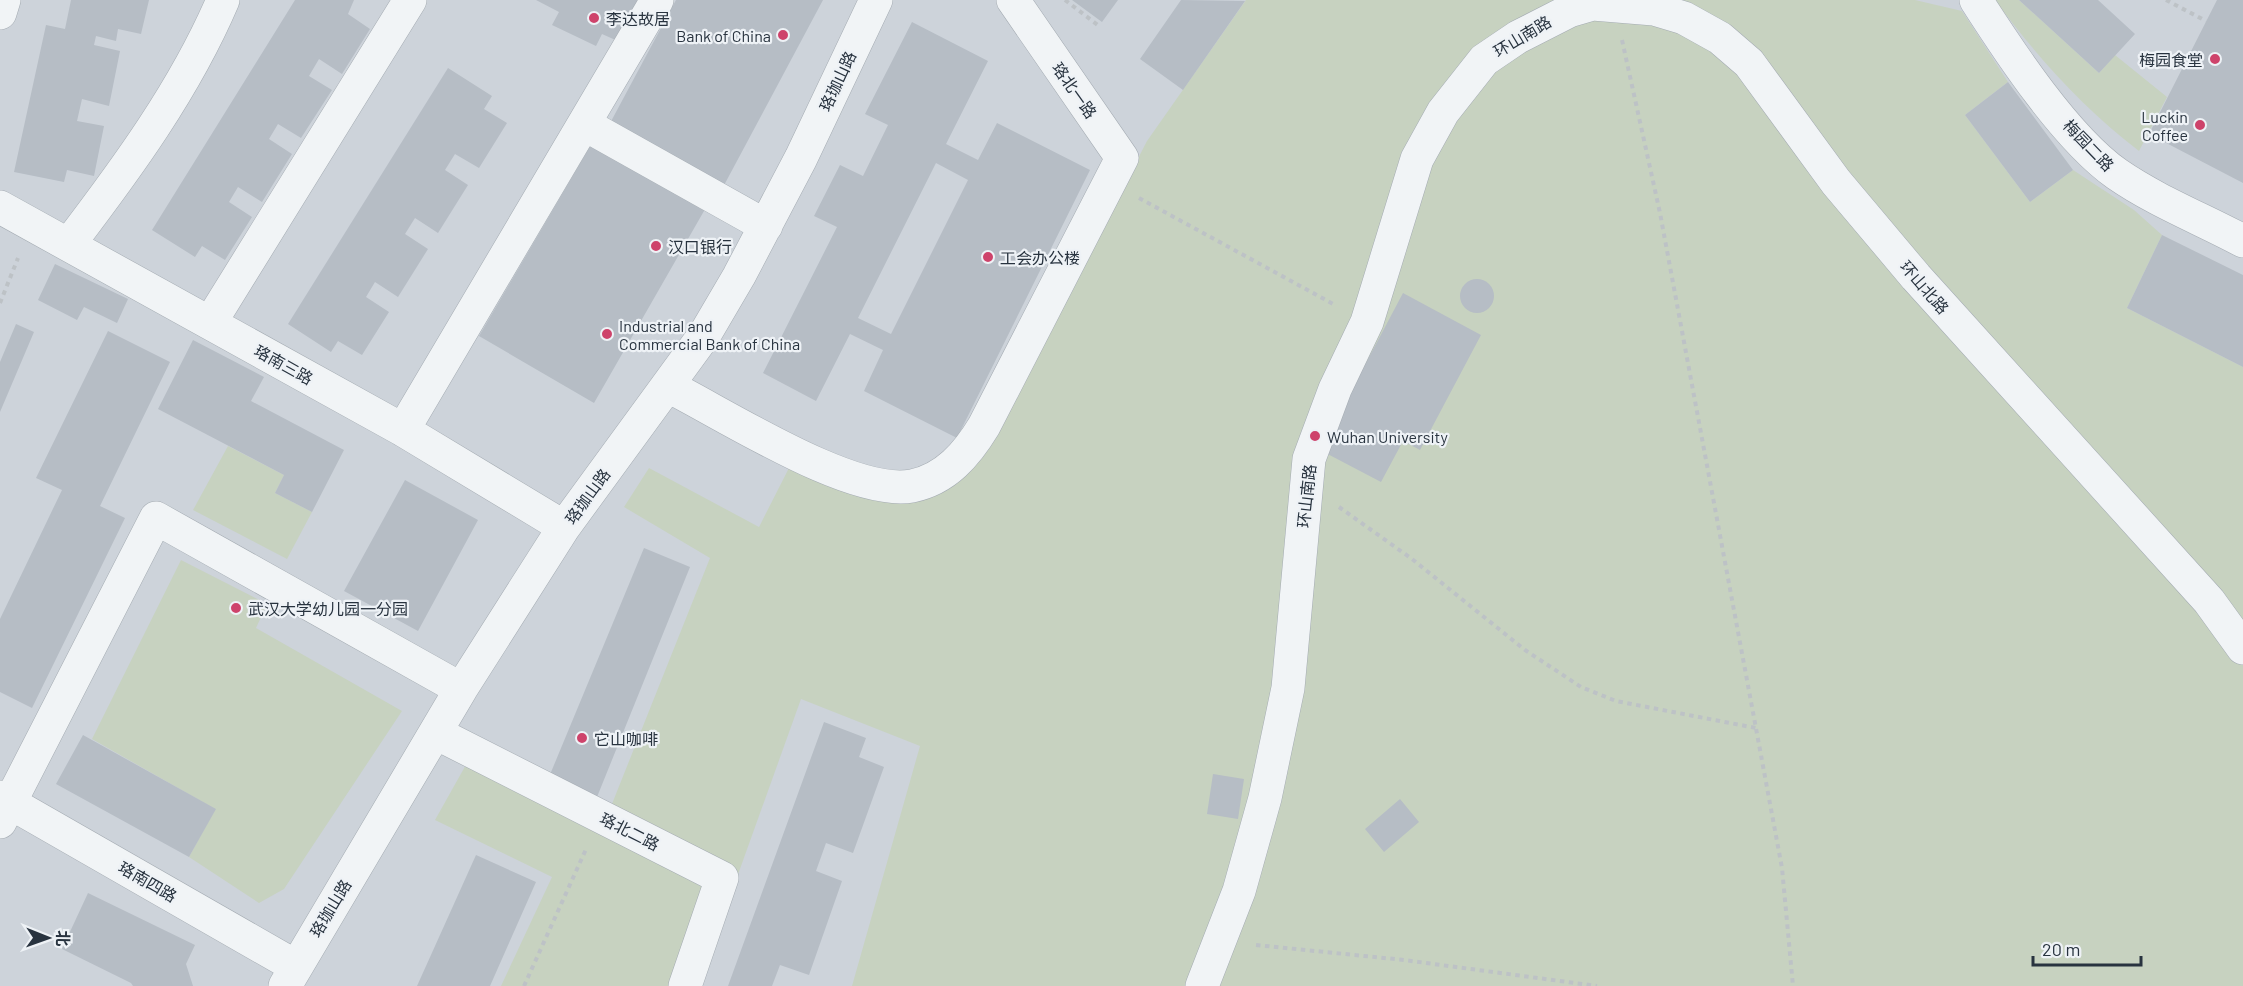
<svg xmlns="http://www.w3.org/2000/svg" width="2243" height="986" font-family="Barlow,'Noto Sans SC',sans-serif">
<style>
.built{fill:#cdd3da}
.green{fill:#c7d2c0}
.building{fill:#b6bdc5;fill-rule:evenodd}
.lines{fill:none;stroke-linecap:round;stroke-linejoin:round}
.minor-casing{stroke:#a4abb2;stroke-width:34}
.path{stroke:#bdc2c6;stroke-width:4;stroke-dasharray:4.5 4.5;stroke-linecap:butt}
.minor{stroke:#f1f4f6;stroke-width:33}
.poi-dot{fill:#ce436b;stroke:#eef2f6;stroke-width:2}
.labels{text-anchor:middle;dominant-baseline:central;stroke-width:4.5;stroke-linejoin:round;paint-order:stroke}
.poi-label{font-size:16px;fill:#28333f;stroke:#eef2f6;text-anchor:start}
.street-label{font-size:16px;fill:#28333f;stroke:#eef2f6}
</style>
<rect width="100%" height="100%" fill="#dfe4e8"/>
<!-- built -->
<path class="built" d="M0,0H2243V986H0Z"/>
<!-- green -->
<path class="green" d="M1246,0H1915L1962,11L2008,82L1965,115L2030,202L2073,170L2134,210L2162,235L2127,308L2243,367V986H852L920,746L801,699L698,986H501L552,877L435,820L467,763L602,829L710,558L624,507L649,468L759,527L790,466L833,483L969,472L984,456L1147,141Z
M1995,0H2019L2099,73L2115,55L2167,97L2139,151C2083,108 2037,57 1995,0Z
M228,446L284,475L275,493L312,512L287,559L193,510Z
M181,560L267,604L256,628L402,711L284,889L259,903L189,857L215,809L92,739Z"/>
<!-- building -->
<path class="building" d="M71,0H149L141,34L118,29L116,41L96,36L94,45L120,51L109,106L82,99L77,121L104,126L94,176L67,170L64,182L14,172L46,25L65,29Z
M295,0H354L348,14L370,29L342,74L319,59L309,76L332,90L301,138L278,124L269,139L292,154L262,202L238,187L229,202L252,217L225,260L202,246L195,257L152,230Z
M536,0H640L620,42L602,34L596,46L552,25L559,12Z
M676,0H823L722,189L608,127Z
M1072,0H1118L1102,22Z
M1181,0L1245,1L1183,90L1140,59Z
M2019,0H2098L2135,34L2099,73Z
M2217,0H2243V183L2149,134Z
M912,22L988,61L946,144L978,160L997,123L1090,170L957,438L864,391L883,350L850,334L816,401L763,373L837,227L814,216L840,165L863,176L888,125L865,114ZM936,163L968,180L891,334L858,318Z
M448,68L492,96L484,109L507,123L479,168L455,154L445,170L468,185L438,233L415,218L405,234L428,249L398,297L375,282L366,297L389,312L362,355L338,341L331,352L288,324Z
M2008,82L2073,170L2030,202L1965,115Z
M595,138L708,204L594,403L479,336Z
M2162,235L2243,275V367L2127,308Z
M55,264L128,299L117,323L84,307L77,320L38,300Z
M1460 296a17 17 0 1 1 34 0a17 17 0 1 1-34 0Z
M1403,293L1481,335L1420,450L1403,441L1381,482L1320,450Z
M16,324L34,332L0,412V362Z
M108,331L170,362L100,506L125,518L32,708L0,692V619L62,490L36,478Z
M193,340L264,377L251,401L344,450L312,512L275,493L284,475L158,409Z
M405,480L478,520L418,631L344,591Z
M644,548L690,567L597,797L549,777Z
M824,722L866,738L859,757L884,767L853,853L826,843L816,871L842,881L809,975L780,965L772,986H728Z
M83,735L216,809L189,857L56,784Z
M1213,774L1244,779L1238,819L1207,814Z
M1400,799L1419,822L1384,852L1365,829Z
M476,855L536,882L490,986H417Z
M88,893L195,945L186,964L193,986H133L131,983L62,949Z"/>
<g class="lines">
<defs>
<path id="minor" d="M1976,0C2010,53 2066,138 2117,174C2156,201 2202,219 2243,241
M0,13L4,0
M584,124L766,226
M0,207L403,430L564,527
M69,244C127,168 185,89 223,0
M210,323L410,0
M668,386C724,414 852,497 912,486C946,479 967,454 984,426L1122,158L1013,0
M403,430L657,0
M436,733L722,878L685,986
M0,797L295,966
M0,822L156,518L461,689
M285,986L461,689L564,527L705,334L739,276L801,158L876,0
M1202,986L1239,891L1265,798L1288,688L1309,459L1335,389L1367,322L1417,159L1443,112L1484,60L1518,37L1569,11L1593,4L1654,9L1684,18L1720,38L1749,63L1836,182L1916,277L2209,601L2243,648"/>
</defs>
<!-- minor casing -->
<use href="#minor" class="minor-casing"/>
<!-- path -->
<path class="path" d="M1065,0L1099,26
M2166,0L2206,21
M1622,40L1660,213L1782,868L1793,986
M1139,198L1335,305
M0,303L18,258
M1339,507L1412,559L1525,650L1581,687L1616,701L1756,728
M1256,945L1404,960L1597,986
M524,986L587,847"/>
<!-- minor -->
<use href="#minor" class="minor"/>
</g>
<!-- markers -->
<g class="poi-dot">
<circle cx="594" cy="18" r="6"/>
<circle cx="783" cy="35" r="6"/>
<circle cx="2215" cy="59" r="6"/>
<circle cx="2200" cy="125" r="6"/>
<circle cx="656" cy="246" r="6"/>
<circle cx="988" cy="257" r="6"/>
<circle cx="607" cy="334" r="6"/>
<circle cx="1315" cy="436" r="6"/>
<circle cx="236" cy="608" r="6"/>
<circle cx="582" cy="738" r="6"/>
</g>
<g class="labels">
<!-- poi labels -->
<g class="poi-label">
<text x="606" y="18">李达故居</text>
<text x="771" y="35" text-anchor="end">Bank of China</text>
<text x="2203" y="59" text-anchor="end">梅园食堂</text>
<text x="2188" y="116" text-anchor="end">Luckin<tspan x="2188" dy="18">Coffee</tspan></text>
<text x="668" y="246">汉口银行</text>
<text x="1000" y="257">工会办公楼</text>
<text x="619" y="325">Industrial and<tspan x="619" dy="18">Commercial Bank of China</tspan></text>
<text x="1327" y="436">Wuhan University</text>
<text x="248" y="608">武汉大学幼儿园一分园</text>
<text x="594" y="738">它山咖啡</text>
</g>
<!-- street labels -->
<g class="street-label">
<text transform="translate(1522 36) rotate(-31)">环山南路</text>
<text transform="translate(837 81) rotate(-65)">珞珈山路</text>
<text transform="translate(1075 90) rotate(55)">珞北一路</text>
<text transform="translate(2089 145) rotate(46)">梅园二路</text>
<text transform="translate(1925 287) rotate(49)">环山北路</text>
<text transform="translate(284 364) rotate(29)">珞南三路</text>
<text transform="translate(587 496) rotate(-54)">珞珈山路</text>
<text transform="translate(1306 496) rotate(-84)">环山南路</text>
<text transform="translate(630 831) rotate(27)">珞北二路</text>
<text transform="translate(148 881) rotate(30)">珞南四路</text>
<text transform="translate(330 908) rotate(-59)">珞珈山路</text>
</g>
</g>
<!-- north arrow -->
<g transform="translate(48 938) rotate(91)" stroke="#eef2f6" stroke-width="4.5" paint-order="stroke">
<path d="M0-4.5L10 22L0 15L-10 22Z" fill="#28333f"/>
<text y="-9" font-size="16" font-weight="bold" text-anchor="middle" fill="#28333f">北</text>
</g>
<!-- scale -->
<path d="M2033 956v9h108v-9" fill="none" stroke="#28333f" stroke-width="3"/>
<text x="2042" y="956" font-size="18" fill="#28333f" stroke="#eef2f6" stroke-width="4.5" paint-order="stroke">20 m</text>
</svg>
